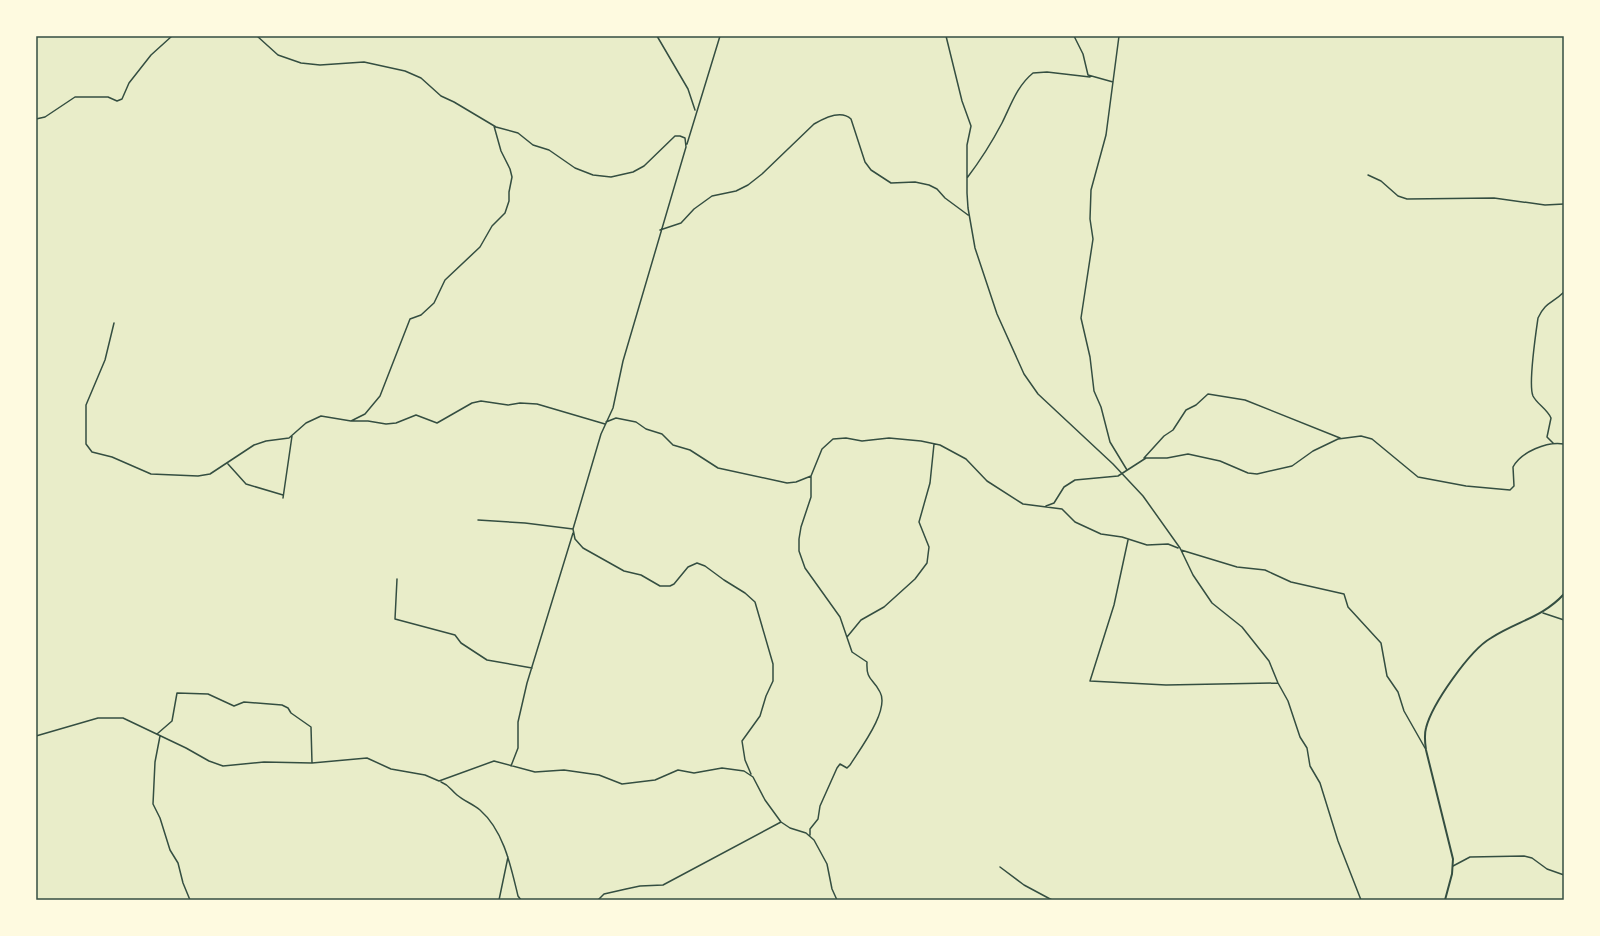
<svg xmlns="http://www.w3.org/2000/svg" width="1600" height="936" font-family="'Alegreya Sans',sans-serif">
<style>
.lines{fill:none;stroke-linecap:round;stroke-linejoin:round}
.minor{stroke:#344e41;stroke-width:1.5}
.tertiary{stroke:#344e41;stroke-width:2}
.neatline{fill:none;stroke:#344e41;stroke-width:1.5}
</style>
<rect width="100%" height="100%" fill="#e9edc9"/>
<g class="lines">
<!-- minor -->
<path class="minor" d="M257,36L278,55L301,63L320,65L364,62L405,71L421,78L441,96L454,102L496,127L518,133L533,145L549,150L575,168L593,175L611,177L633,172L644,166L675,136H680L685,138L686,147L623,361L613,408L601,434L573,529L575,539L583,548L624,571L641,575L660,586H670L674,584L688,567L697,563L705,566L724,580L745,593L755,602L773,664V681L766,696L760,716L742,741L745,760L751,774
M657,36L688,89L695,110
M946,36L962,101L971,126L967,145V193L968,208L975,248L997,314L1024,374L1038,394L1113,464L1143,496L1180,548L1193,575L1212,603L1242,627L1269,661L1278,683L1288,701L1300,737L1307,748L1310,766L1320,783L1338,841L1361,900
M1074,36L1083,54L1088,75L1113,82
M1119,36L1106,135L1091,190L1090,219L1093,239L1081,318L1090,357L1094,391L1101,407L1110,442L1127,470
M36,119L45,117L75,97H108L117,101L122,99L129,83L151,55L172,36
M687,144L720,36
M1368,175L1381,181L1398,196L1407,199L1494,198L1545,205L1564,204
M967,178C980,161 992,142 1002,123C1011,105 1017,86 1033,73L1047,72L1090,77
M660,230L681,223L694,209L712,196L736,191L748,185L762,174L814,124C824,118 841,109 851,119L865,162L871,170L891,183L915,182L929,185L937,189L945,198L968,215
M114,323L105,360L86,405V444L92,452L112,457L151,474L198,476L210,474L254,445L266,441L289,438L306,423L321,416L351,421H368L386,424L396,423L416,415L437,423L472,403L481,401L508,405L520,403L537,404L605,424
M351,421L365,414L380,396L410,319L421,315L434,303L445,280L480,247L492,226L505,213L509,201V192L512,177L510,169L501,151L494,126
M606,422L616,418L636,422L646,429L662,434L673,445L690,450L718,468L787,483L796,482L811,476L822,449L833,439L846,438L862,441L889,438L921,441L940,445L966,459L987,481L1023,504L1062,509L1075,522L1101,534L1122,537L1147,545L1168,544L1178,548
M1553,443L1547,437L1551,418C1547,409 1537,404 1533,396C1528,385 1536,332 1538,318C1545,302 1553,303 1564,292
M1144,458L1164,436L1173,430L1186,410L1196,405L1208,394L1245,400L1340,438
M228,464L246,484L283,495
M283,498L292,436
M1046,506L1054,503L1064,487L1075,480L1118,476L1146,458H1167L1188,454L1220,461L1248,473L1257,474L1292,466L1313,451L1338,439L1361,436L1372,439L1418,477L1466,486L1510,490L1514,486L1513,467C1521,452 1547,441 1564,444
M478,520L525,523L573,529
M1128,540L1114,605L1090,681L1166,685L1278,683
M1181,550L1237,567L1265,570L1291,582L1344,594L1348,607L1381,643L1387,676L1398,692L1404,711L1425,748
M397,579L395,619L455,635L461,643L487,660L532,668
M1543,613L1564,620
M847,637L861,620L884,607L915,579L927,563L929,547L919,522L930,483L934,444
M157,734L172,721L177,693L208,694L234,706L244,702L282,705L288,708L291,713L311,727L312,763
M36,736L98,718H123L186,748L209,761L223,766L264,762L312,763L367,758L391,769L425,775L439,781L494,761L535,772L564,770L599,775L622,784L655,780L678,770L694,773L722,768L744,771L753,777L765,800L781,822L790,828L806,833L814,840L827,864L832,889L837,900
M160,736L155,762L153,804L160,818L170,850L178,863L183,883L190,900
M511,766L518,748V722L527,683L573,533
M441,782C449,785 450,789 457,795C464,801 473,804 480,810C504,831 511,867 518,896L521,900
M810,835V829L818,819L820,806L837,768L840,764L847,768L850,765C860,749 890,710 880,692C873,678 866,681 867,662L852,652L840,617L805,568L799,551V539L801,527L811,497V476
M1453,866L1470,857L1524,856L1532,858L1547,869L1564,875
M1000,867L1024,885L1052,900
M499,900L508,857
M598,900L604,894L626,889L640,886L663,885L781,822"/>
<!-- tertiary -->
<path class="tertiary" d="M1445,900L1452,874L1453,859L1426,750C1425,743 1424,735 1426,728C1432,704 1470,650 1491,638C1517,621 1542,618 1564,594"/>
</g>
<!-- border -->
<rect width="1600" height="936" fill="none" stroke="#fefae0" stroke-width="74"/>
<rect x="37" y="37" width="1526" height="862" class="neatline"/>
</svg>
